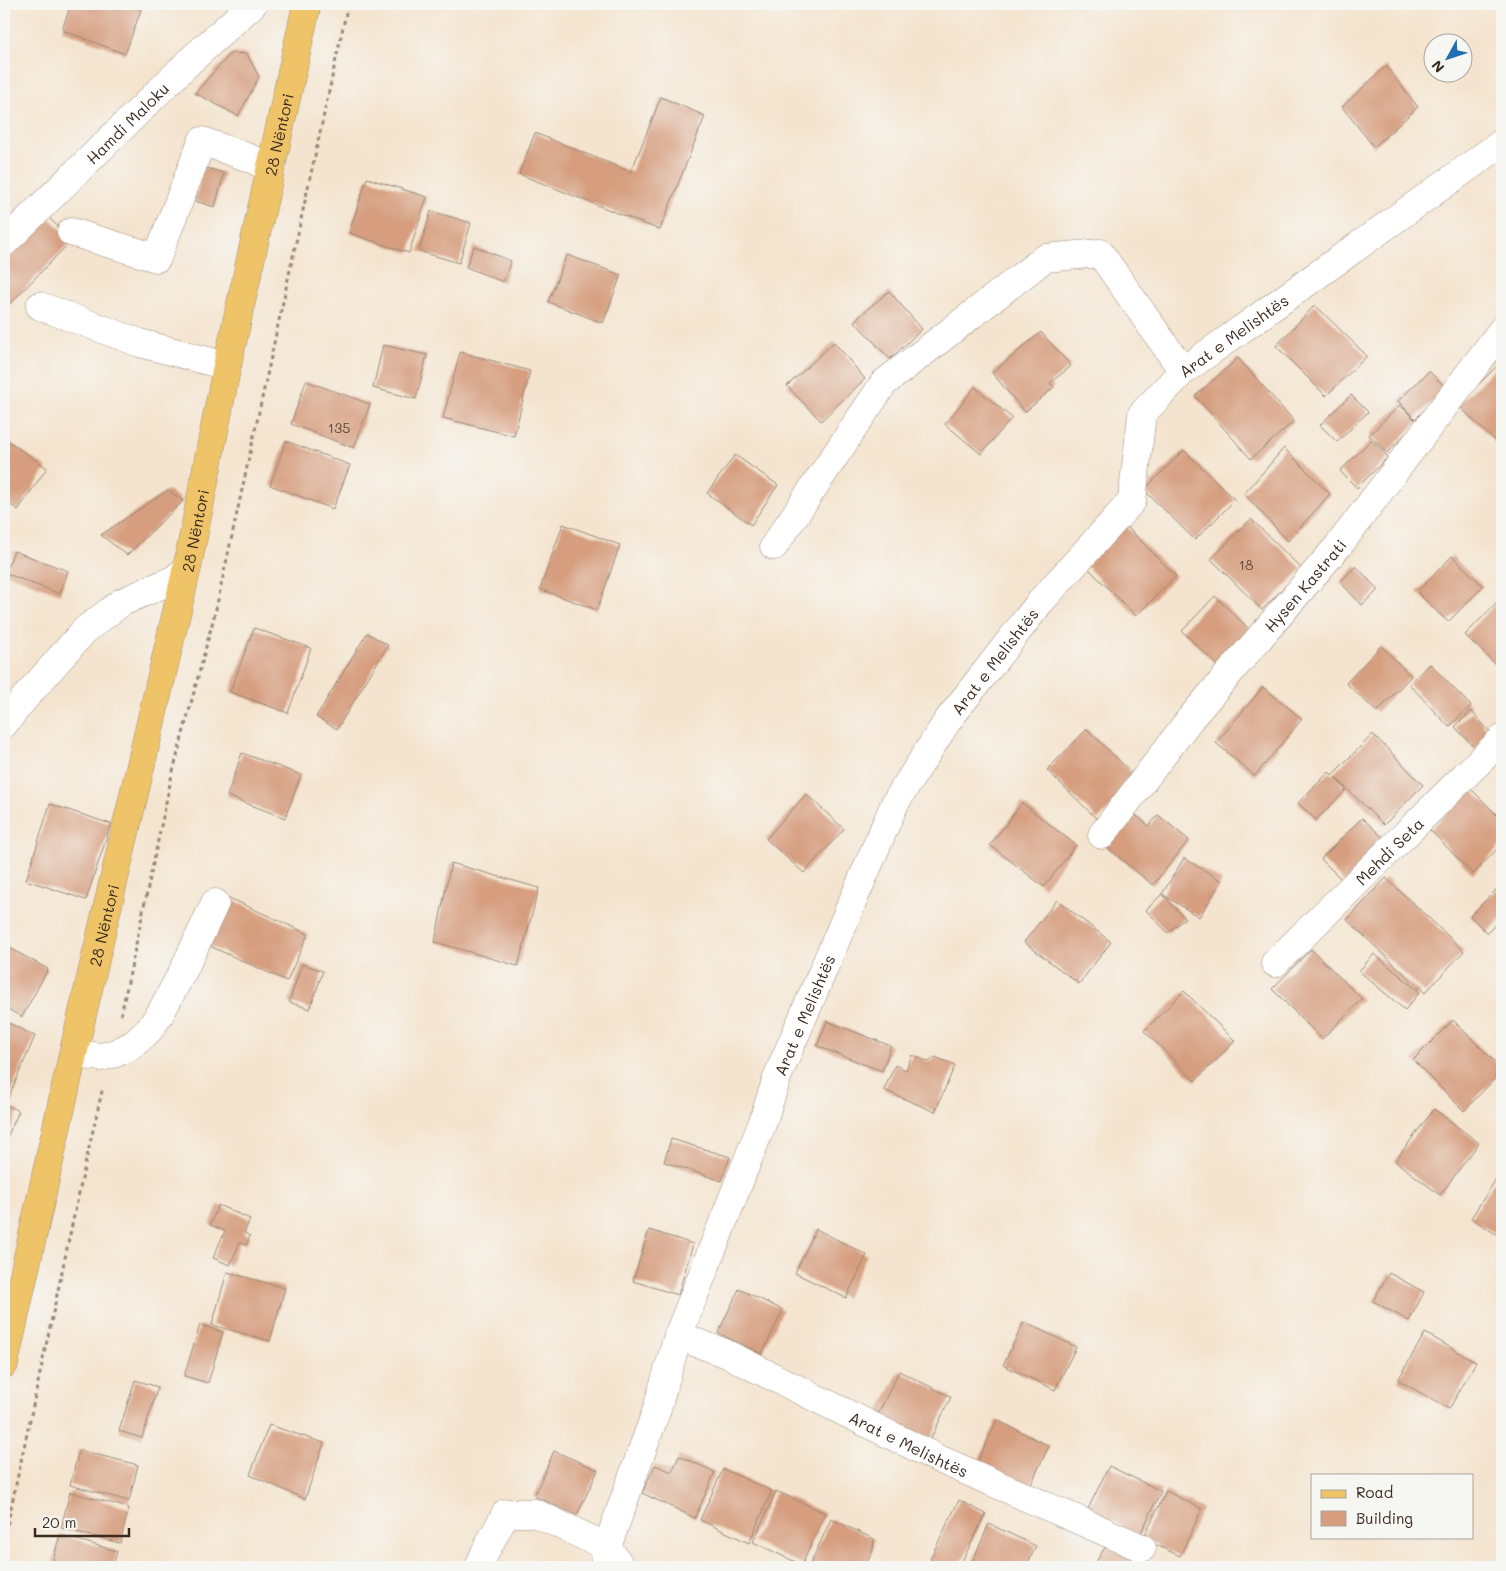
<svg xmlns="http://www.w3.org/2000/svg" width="1506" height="1571" font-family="Mali,sans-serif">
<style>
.building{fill:#d69e7f}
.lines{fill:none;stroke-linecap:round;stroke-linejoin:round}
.minor-casing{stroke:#988776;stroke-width:29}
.major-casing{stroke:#988776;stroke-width:29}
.path{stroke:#988776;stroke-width:3;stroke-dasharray:4 4;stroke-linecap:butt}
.minor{stroke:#fff;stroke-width:28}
.major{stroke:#efc469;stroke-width:28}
.labels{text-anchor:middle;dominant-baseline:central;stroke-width:4.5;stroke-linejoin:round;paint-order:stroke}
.number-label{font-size:14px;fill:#624736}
.street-label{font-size:16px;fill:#3b2a1e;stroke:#f6f6f2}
</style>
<rect width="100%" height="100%" fill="#f6f6f2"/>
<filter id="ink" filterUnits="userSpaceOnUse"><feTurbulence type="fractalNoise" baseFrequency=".02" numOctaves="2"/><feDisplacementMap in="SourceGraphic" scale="10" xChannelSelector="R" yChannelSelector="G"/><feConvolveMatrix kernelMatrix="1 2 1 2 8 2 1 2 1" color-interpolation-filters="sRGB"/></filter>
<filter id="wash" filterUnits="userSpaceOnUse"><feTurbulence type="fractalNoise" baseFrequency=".0096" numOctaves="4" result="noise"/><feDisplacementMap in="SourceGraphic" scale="20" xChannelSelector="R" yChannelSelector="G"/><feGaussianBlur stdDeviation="1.12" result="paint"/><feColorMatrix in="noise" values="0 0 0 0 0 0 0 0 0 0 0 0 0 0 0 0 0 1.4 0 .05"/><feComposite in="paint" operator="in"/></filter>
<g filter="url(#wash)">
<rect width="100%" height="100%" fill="#f4e4cf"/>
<g id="blocks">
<!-- building -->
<path class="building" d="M71,4H123L141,10L125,54L62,30Z
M231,53L247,54L259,77L238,116L195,93Z
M1386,66L1418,107L1374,147L1342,107Z
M661,97L705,116L660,230L519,174L535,133L631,172Z
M203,167L224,173L215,207L195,201Z
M367,178L427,197L409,253L349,233Z
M431,211L471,223L459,263L419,251Z
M47,216L72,240L4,310V261Z
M474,246L511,261L503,282L466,267Z
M567,255L621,275L603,323L548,302Z
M889,291L922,329L890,359L854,321Z
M1315,305L1367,356L1326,396L1276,346Z
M1041,332L1071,366L1050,383L1054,387L1025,412L992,373Z
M834,342L865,379L821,421L787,386Z
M383,345L427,355L416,399L373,388Z
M460,352L530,371L514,436L443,418Z
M1238,358L1294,421L1251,459L1195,396Z
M1498,365L1502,369V448L1458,405Z
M1429,371L1446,388L1415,419L1398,401Z
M306,381L370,404L354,448L291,424Z
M975,387L1012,418L981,454L945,424Z
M1351,395L1368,412L1337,442L1320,425Z
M1400,405L1417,422L1387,453L1369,435Z
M4,438L47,468L18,510L4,500Z
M1371,440L1388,457L1357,488L1340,471Z
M286,441L350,465L333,509L270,485Z
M1284,448L1330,494L1288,541L1244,494Z
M1184,450L1235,500L1195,540L1144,490Z
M735,455L778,485L751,525L707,493Z
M168,490L183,501L127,555L101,535Z
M1251,519L1302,569L1262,610L1211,559Z
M563,524L620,545L597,610L540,589Z
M1125,525L1176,576L1136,616L1086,566Z
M14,551L68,571L60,594L5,573Z
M1452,556L1483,586L1448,622L1417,592Z
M1356,566L1378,590L1362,605L1340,582Z
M1215,596L1251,631L1218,666L1182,631Z
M1500,599L1502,601V658L1496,665L1465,635Z
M254,628L311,648L288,713L230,692Z
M367,633L388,645L337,729L316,717Z
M1381,646L1411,676L1377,712L1346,683Z
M1430,664L1471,706L1449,727L1409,684Z
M1263,687L1302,719L1255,776L1216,743Z
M1471,711L1493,735L1477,750L1455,727Z
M1087,729L1138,779L1098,820L1047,770Z
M1373,734L1423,785L1384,825L1335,777L1346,790L1316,820L1298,803L1329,772L1332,775Z
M242,753L301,775L285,818L227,796Z
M1471,789L1502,820V844L1473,874L1430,830Z
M806,794L844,829L804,873L766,839Z
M1022,803L1076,845L1044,887L990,845Z
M50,804L111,824L86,900L26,880Z
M1131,811L1149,826L1158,815L1189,840L1153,885L1104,845Z
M1362,818L1388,842L1346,884L1321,859Z
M1184,858L1222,881L1199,917L1162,894Z
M451,863L539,888L518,966L435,942Z
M1386,878L1464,951L1425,993L1347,920Z
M1501,885L1502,887V918L1487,933L1470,916Z
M1162,894L1185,918L1168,933L1146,910Z
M225,896L308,934L287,981L203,943Z
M1057,900L1111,942L1079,984L1024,942Z
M4,945L48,969L22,1017L4,1007Z
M1311,949L1362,999L1322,1039L1272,989Z
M1374,954L1420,992L1405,1010L1359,971Z
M302,964L323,971L310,1009L289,1002Z
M1184,991L1235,1041L1195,1081L1144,1031Z
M1453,1020L1502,1069V1071L1464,1111L1413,1060Z
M4,1021L35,1036L8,1099L4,1097Z
M827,1021L891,1046L882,1071L817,1046Z
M912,1055L929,1062L935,1057L955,1065L935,1112L884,1090L895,1065L906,1070Z
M4,1104L19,1111L4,1144Z
M1434,1109L1479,1143L1440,1195L1395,1161Z
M671,1139L730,1157L722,1181L664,1162Z
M1502,1170V1238L1471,1218Z
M218,1205L250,1219L244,1233L250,1236L246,1245L240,1242L230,1265L213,1258L225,1231L210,1225Z
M816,1229L867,1255L846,1298L795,1273Z
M649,1230L693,1244L678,1295L633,1281Z
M227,1272L285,1288L270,1341L212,1325Z
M1389,1273L1424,1292L1409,1321L1373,1301Z
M739,1289L783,1310L762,1354L718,1333Z
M1024,1322L1076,1347L1055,1390L1003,1365Z
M200,1325L223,1332L208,1383L184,1376Z
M1425,1333L1476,1362L1449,1409L1398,1380Z
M899,1371L951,1397L930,1440L878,1414Z
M135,1380L158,1387L142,1438L119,1431Z
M997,1420L1049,1446L1029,1488L977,1463Z
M269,1425L324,1443L305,1499L250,1475Z
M79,1450L138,1465L129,1501L70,1485Z
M554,1451L598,1470L577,1515L534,1496Z
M679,1456L715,1472L695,1518L642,1493L655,1465L672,1472Z
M1109,1466L1161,1491L1140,1535L1088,1509Z
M723,1469L772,1491L749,1543L700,1520Z
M776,1491L825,1513L802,1565L753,1542Z
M1166,1491L1202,1509L1180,1556L1143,1539Z
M70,1492L129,1508L120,1543L61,1528Z
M959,1500L986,1514L959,1567H946L930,1559Z
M831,1519L874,1539L873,1550L865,1567H809Z
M989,1524L1036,1546L1026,1567H970Z
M60,1535L117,1551L113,1567H51Z
M1109,1541L1132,1556L1126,1567H1093Z"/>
</g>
</g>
<g filter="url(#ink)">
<use href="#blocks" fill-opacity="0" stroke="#988776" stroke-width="1"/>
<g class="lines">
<defs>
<g id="minor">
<path d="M71,232L157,258L202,141L252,159L270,168"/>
<path id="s1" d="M4,243L191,60L253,4"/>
<path d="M40,306L140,343L227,366"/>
<path d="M774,546L884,383L1045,258L1100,253L1183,371"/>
<path d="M4,724L23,700L85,630L122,602L175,579L187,568"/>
<path id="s2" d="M1102,835L1190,719L1339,545L1502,330"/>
<path id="s3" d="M1275,963L1502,739"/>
<path d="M73,1054L101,1057L116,1053L134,1044L149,1030L160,1014L185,967L215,903"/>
<path id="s4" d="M678,1336L725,1353L939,1459L1142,1548"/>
<path d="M479,1567L485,1552L506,1513H535L607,1547L618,1562"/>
<path id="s5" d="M604,1567L607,1547L656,1412L678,1336L762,1124L778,1075L895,803L948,720L1041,601L1132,501L1142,414L1183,371L1502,143"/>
</g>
<g id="major">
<path id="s6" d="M4,1364L73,1054L187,568L227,366L307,4"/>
</g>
</defs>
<!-- minor casing -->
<use href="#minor" class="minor-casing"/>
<!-- major casing -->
<use href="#major" class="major-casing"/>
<!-- path -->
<path class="path" d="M121,1015L171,779L216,609L348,4
M4,1540L85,1165L103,1087"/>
<!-- minor -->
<use href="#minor" class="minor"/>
<!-- major -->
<use href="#major" class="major"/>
</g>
</g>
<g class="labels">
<!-- number labels -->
<g class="number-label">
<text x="339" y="427">135</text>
<text x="1246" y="564">18</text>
</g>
<!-- street labels -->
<g class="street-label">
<text stroke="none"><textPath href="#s1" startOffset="172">Hamdi Maloku</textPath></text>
<text stroke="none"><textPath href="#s6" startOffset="1260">28 Nëntori</textPath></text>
<text stroke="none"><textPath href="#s5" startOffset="1412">Arat e Melishtës</textPath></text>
<text stroke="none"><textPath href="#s6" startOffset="855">28 Nëntori</textPath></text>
<text stroke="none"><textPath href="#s2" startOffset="322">Hysen Kastrati</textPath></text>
<text stroke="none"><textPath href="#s5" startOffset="992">Arat e Melishtës</textPath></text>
<text stroke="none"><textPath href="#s3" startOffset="160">Mehdi Seta</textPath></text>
<text stroke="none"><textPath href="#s6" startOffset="450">28 Nëntori</textPath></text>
<text stroke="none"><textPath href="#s5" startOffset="588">Arat e Melishtës</textPath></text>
<text stroke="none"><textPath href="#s4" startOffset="255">Arat e Melishtës</textPath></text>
</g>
</g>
<!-- margin -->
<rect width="1506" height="1571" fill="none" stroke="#f6f6f2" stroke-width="20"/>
<!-- legend -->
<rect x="1311" y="1474" width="162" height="65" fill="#f6f6f2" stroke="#aba49d"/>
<rect x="1321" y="1490" width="25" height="8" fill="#efc469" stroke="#aba49d"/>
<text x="1356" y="1498" font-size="15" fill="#3b2a1e">Road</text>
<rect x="1321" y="1511" width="25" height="15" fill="#d69e7f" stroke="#aba49d"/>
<text x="1356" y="1524" font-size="15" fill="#3b2a1e">Building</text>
<!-- north arrow -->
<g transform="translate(1448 58) rotate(230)"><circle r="24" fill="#f6f6f2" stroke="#aba49d"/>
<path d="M0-4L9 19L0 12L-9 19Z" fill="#1f6fb2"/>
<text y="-8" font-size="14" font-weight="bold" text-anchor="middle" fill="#3b2a1e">N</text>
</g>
<!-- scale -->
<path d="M35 1528v8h94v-8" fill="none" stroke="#3b2a1e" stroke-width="2.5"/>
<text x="42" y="1528" font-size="15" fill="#3b2a1e" stroke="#f6f6f2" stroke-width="4" paint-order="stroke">20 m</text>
</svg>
